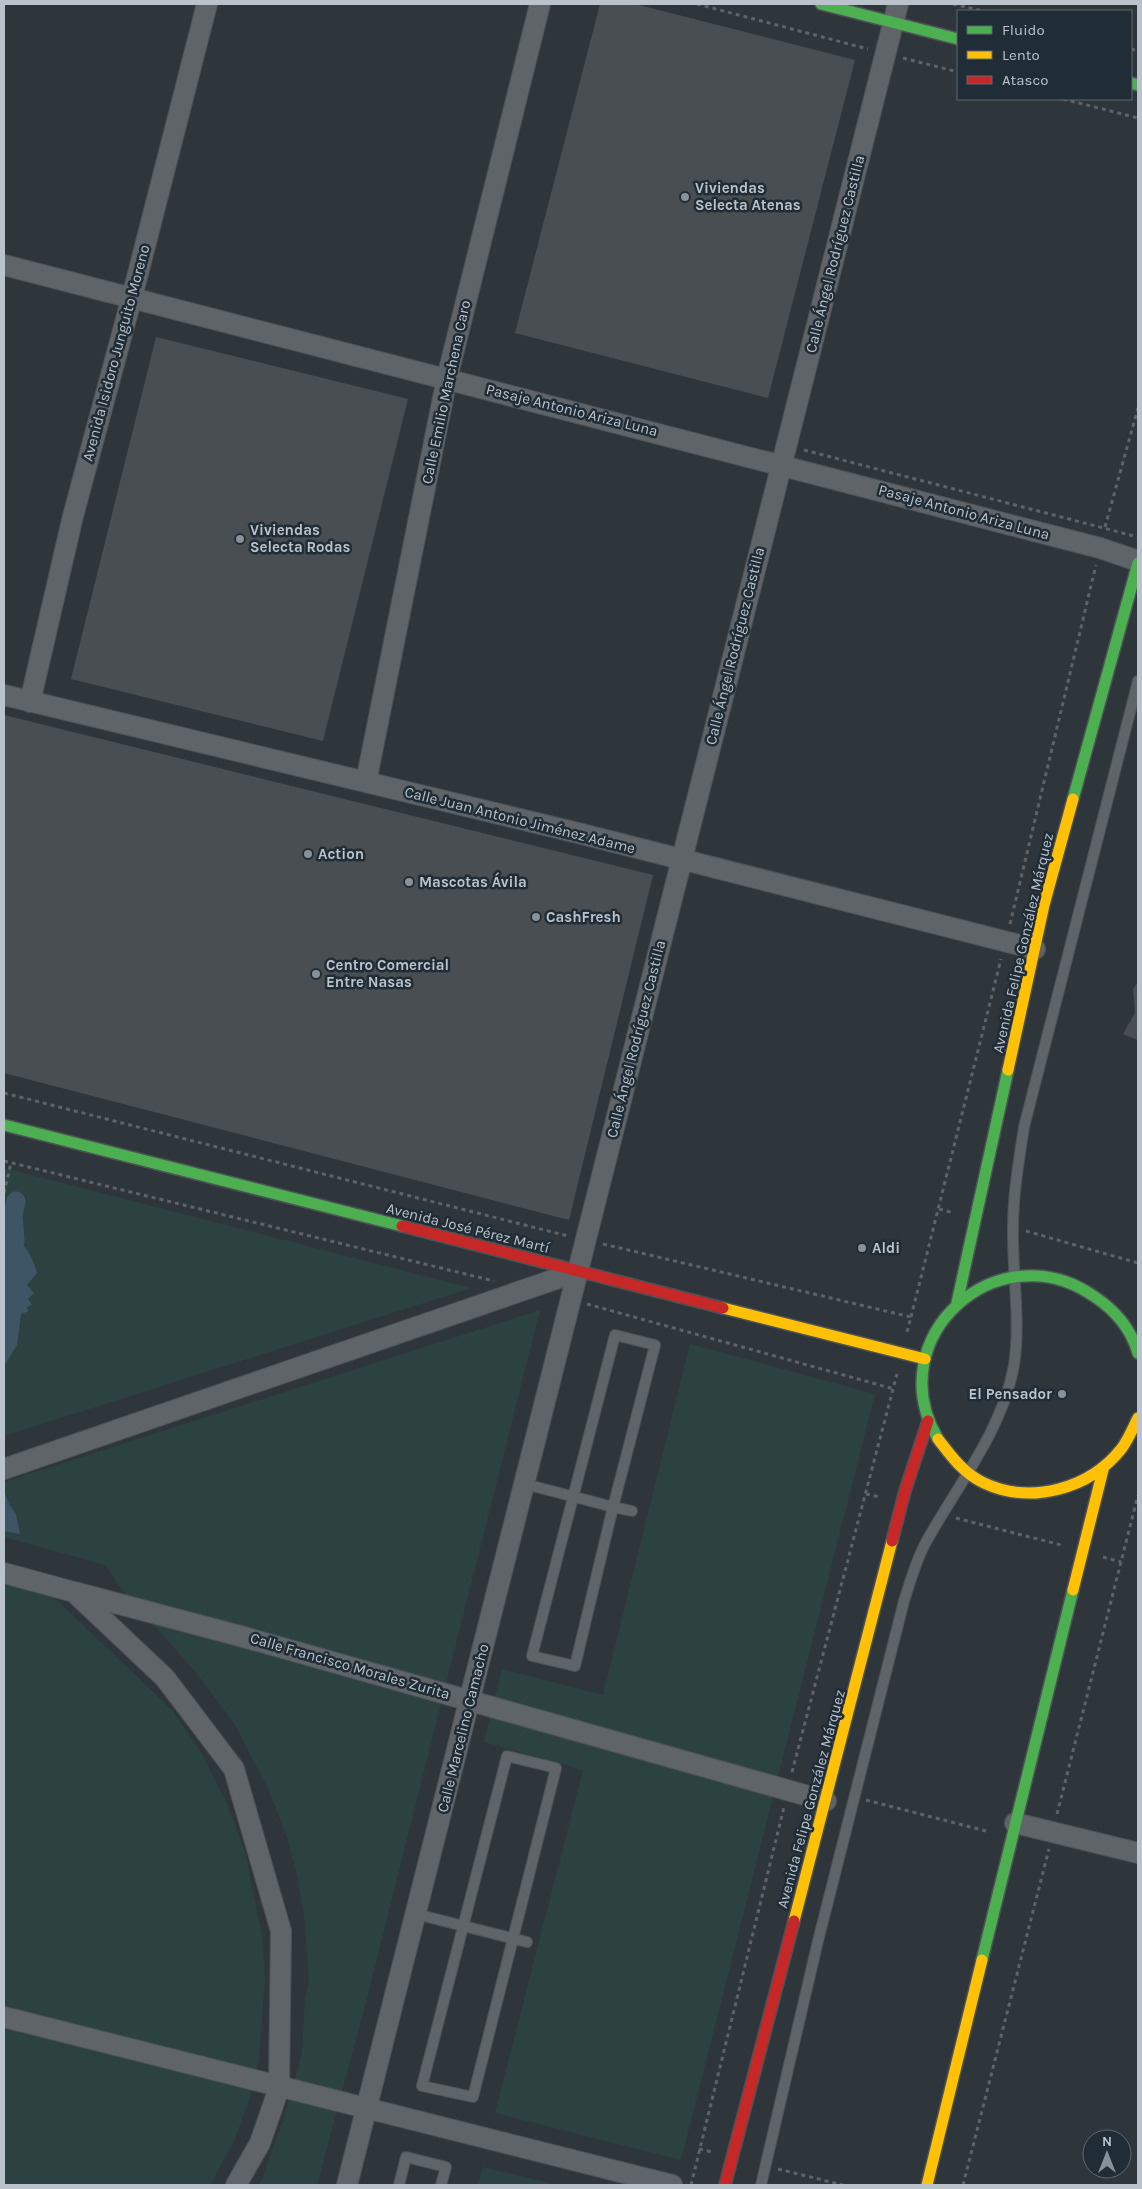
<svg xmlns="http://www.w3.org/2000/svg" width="1142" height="2189" font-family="Karla,sans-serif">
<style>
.green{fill:#2c4241}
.water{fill:#3e5565}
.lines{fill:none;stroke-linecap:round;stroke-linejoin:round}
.canal{stroke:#3e5565;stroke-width:19}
.building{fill:#484e52}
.lane-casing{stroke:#4c5256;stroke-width:12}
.street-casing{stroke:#4c5256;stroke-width:22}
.fast-casing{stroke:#4c5256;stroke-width:14}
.slow-casing{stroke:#4c5256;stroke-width:14}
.jam-casing{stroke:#4c5256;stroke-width:14}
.path{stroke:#5d6367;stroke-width:3;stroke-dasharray:4 4;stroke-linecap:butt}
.lane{stroke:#5f6469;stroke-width:10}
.street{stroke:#5f6469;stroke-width:20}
.fast{stroke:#4caf50;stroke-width:11}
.slow{stroke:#ffc107;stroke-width:11}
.jam{stroke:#c62828;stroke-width:11}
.poi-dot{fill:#899299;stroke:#212d36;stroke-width:2}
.labels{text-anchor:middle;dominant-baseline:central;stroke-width:5;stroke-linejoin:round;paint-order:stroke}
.poi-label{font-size:15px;font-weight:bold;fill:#bac3cb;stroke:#212d36;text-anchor:start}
.street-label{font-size:15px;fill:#bac3cb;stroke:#212d36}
</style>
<rect width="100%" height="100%" fill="#2f363b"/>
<!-- green -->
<path class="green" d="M4,1168L471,1288L4,1436Z
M540,1310L366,2002L317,2185H260L284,2117L302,2054L305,1999L309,1980L304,1916L297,1874L287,1837L267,1786L234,1723L195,1671L124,1592L105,1565L4,1537V1482Z
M690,1344L875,1394L681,2160L495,2113L583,1770L484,1742L502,1669L603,1695Z
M4,1574L42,1586L173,1711L201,1752L226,1801L245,1852L262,1935L265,1979L259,2059L247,2106L234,2141L210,2185H4Z
M483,2167L557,2185H478Z"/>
<!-- water -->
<path class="water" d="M4,1238C25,1238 32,1256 37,1273L27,1285L34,1293L28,1299L32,1305L26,1307L29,1311L21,1314L17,1345L4,1366Z
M4,1491L9,1504L16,1514L20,1534L4,1531Z"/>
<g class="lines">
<!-- canal -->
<path class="canal" d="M8,1264L15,1241L13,1214L16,1201"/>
</g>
<!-- building -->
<path class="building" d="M600,4H635L855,60L768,398L515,333Z
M156,337L408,399L323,741L71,679Z
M4,715L653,875L569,1220L4,1073Z
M1138,982V1040L1123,1034L1135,1013L1133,989Z"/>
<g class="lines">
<defs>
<path id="lane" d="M525,1484L613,1507L655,1345L615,1335L532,1656L575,1666L613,1507L632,1511
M507,1756L556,1768L473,2097L422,2086Z
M416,1914L527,1942
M399,2185L406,2157L446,2167L441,2185
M761,2185L818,1941L904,1601C910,1582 916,1561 925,1544C956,1487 1003,1430 1014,1365C1021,1320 1012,1273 1013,1228C1013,1194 1019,1160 1024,1127L1138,681"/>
<path id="street" d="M4,265L1100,548L1138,561
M4,695L578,833L1035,949
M30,702L73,516L132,297L207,4
M366,782L447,378L540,4
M4,1469L579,1271
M4,1573L74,1592L165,1678L234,1769L281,1931L279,2088L260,2143L236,2185
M74,1592L240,1636L826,1801
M1015,1823L1138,1853
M4,2017L672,2185
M347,2185L898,4"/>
<path id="fast" d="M821,4L958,39
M1131,83L1138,85
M1073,799L1138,563
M4,1125L402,1226
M957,1303L1008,1070
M938,1439C878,1337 999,1229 1095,1297C1116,1311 1131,1329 1138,1353
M982,1960L1073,1590"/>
<path id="slow" d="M1008,1070L1044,905L1073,799
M723,1308L925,1359
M938,1439C951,1456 964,1474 984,1483C1031,1505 1090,1489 1122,1448C1128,1440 1133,1428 1138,1418
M1073,1590L1103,1470
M794,1921L892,1541
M927,2185L982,1960"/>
<path id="jam" d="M402,1226L723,1308
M892,1541L905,1491L928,1421
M725,2185L794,1921"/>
</defs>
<!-- lane casing -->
<use href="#lane" class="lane-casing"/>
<!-- street casing -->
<use href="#street" class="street-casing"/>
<!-- fast casing -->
<use href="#fast" class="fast-casing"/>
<!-- slow casing -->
<use href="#slow" class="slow-casing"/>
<!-- jam casing -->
<use href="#jam" class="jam-casing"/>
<!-- path -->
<path class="path" d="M697,4L868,49
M953,4L983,11
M1131,49L1138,51
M903,58L958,72
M1063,99L1138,118
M804,450L1138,537
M1105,527L1138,408
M1010,924L1096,565
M4,1093L568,1236
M4,1161L494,1281
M4,1193L11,1163
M939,1209L954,1213
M1026,1231L1138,1263
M603,1244L911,1317L907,1332
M587,1304L894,1389
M911,1317L1001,959
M866,1494L880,1497
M956,1518L1061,1545
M1103,1557L1121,1562
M792,1772L897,1374
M866,1800L990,1832
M1057,1814L1138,1495
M699,2149L712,2152
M778,2169L843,2185
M691,2185L784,1807
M963,2185L1049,1849"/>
<!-- lane -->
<use href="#lane" class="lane"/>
<!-- street -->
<use href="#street" class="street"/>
<!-- fast -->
<use href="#fast" class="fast"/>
<!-- slow -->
<use href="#slow" class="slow"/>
<!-- jam -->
<use href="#jam" class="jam"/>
</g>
<!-- markers -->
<g class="poi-dot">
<circle cx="685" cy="197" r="5"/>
<circle cx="240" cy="539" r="5"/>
<circle cx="308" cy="854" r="5"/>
<circle cx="409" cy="882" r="5"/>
<circle cx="536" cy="917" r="5"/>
<circle cx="316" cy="974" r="5"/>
<circle cx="862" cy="1248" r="5"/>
<circle cx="1062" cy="1394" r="5"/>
</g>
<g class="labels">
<!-- poi labels -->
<g class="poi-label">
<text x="695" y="188">Viviendas<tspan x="695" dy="17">Selecta Atenas</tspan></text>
<text x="250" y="530">Viviendas<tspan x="250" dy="17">Selecta Rodas</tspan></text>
<text x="318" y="854">Action</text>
<text x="419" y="882">Mascotas Ávila</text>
<text x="546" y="917">CashFresh</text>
<text x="326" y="965">Centro Comercial<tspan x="326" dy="17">Entre Nasas</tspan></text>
<text x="872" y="1248">Aldi</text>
<text x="1052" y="1394" text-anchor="end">El Pensador</text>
</g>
<!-- street labels -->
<g class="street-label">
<text transform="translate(835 254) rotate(-76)">Calle Ángel Rodríguez Castilla</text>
<text transform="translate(116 353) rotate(-75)">Avenida Isidoro Junguito Moreno</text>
<text transform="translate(446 392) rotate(-78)">Calle Emilio Marchena Caro</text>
<text transform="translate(572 410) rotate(14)">Pasaje Antonio Ariza Luna</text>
<text transform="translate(964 512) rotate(15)">Pasaje Antonio Ariza Luna</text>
<text transform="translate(735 646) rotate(-76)">Calle Ángel Rodríguez Castilla</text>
<text transform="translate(520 820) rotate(14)">Calle Juan Antonio Jiménez Adame</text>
<text transform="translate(1023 943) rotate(-77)">Avenida Felipe González Márquez</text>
<text transform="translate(636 1039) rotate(-76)">Calle Ángel Rodríguez Castilla</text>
<text transform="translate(468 1228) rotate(14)">Avenida José Pérez Martí</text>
<text transform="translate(350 1666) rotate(16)">Calle Francisco Morales Zurita</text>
<text transform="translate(463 1728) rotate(-76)">Calle Marcelino Camacho</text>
<text transform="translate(811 1799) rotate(-75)">Avenida Felipe González Márquez</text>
</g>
</g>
<!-- border -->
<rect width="1142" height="2189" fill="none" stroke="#bac3cb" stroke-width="10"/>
<!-- legend -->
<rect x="957" y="10" width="175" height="90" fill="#212d36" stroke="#5e6972"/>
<rect x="967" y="26" width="25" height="8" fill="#4caf50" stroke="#5e6972"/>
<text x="1002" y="35" font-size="15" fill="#bac3cb">Fluido</text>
<rect x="967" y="51" width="25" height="8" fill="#ffc107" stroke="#5e6972"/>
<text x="1002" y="60" font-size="15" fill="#bac3cb">Lento</text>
<rect x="967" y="76" width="25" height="8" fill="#c62828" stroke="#5e6972"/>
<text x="1002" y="85" font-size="15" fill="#bac3cb">Atasco</text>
<!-- north arrow -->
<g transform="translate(1107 2154)"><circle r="24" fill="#212d36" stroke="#5e6972"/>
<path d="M0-4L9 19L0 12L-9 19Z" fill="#899299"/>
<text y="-8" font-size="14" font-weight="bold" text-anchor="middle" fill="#bac3cb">N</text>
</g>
</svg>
